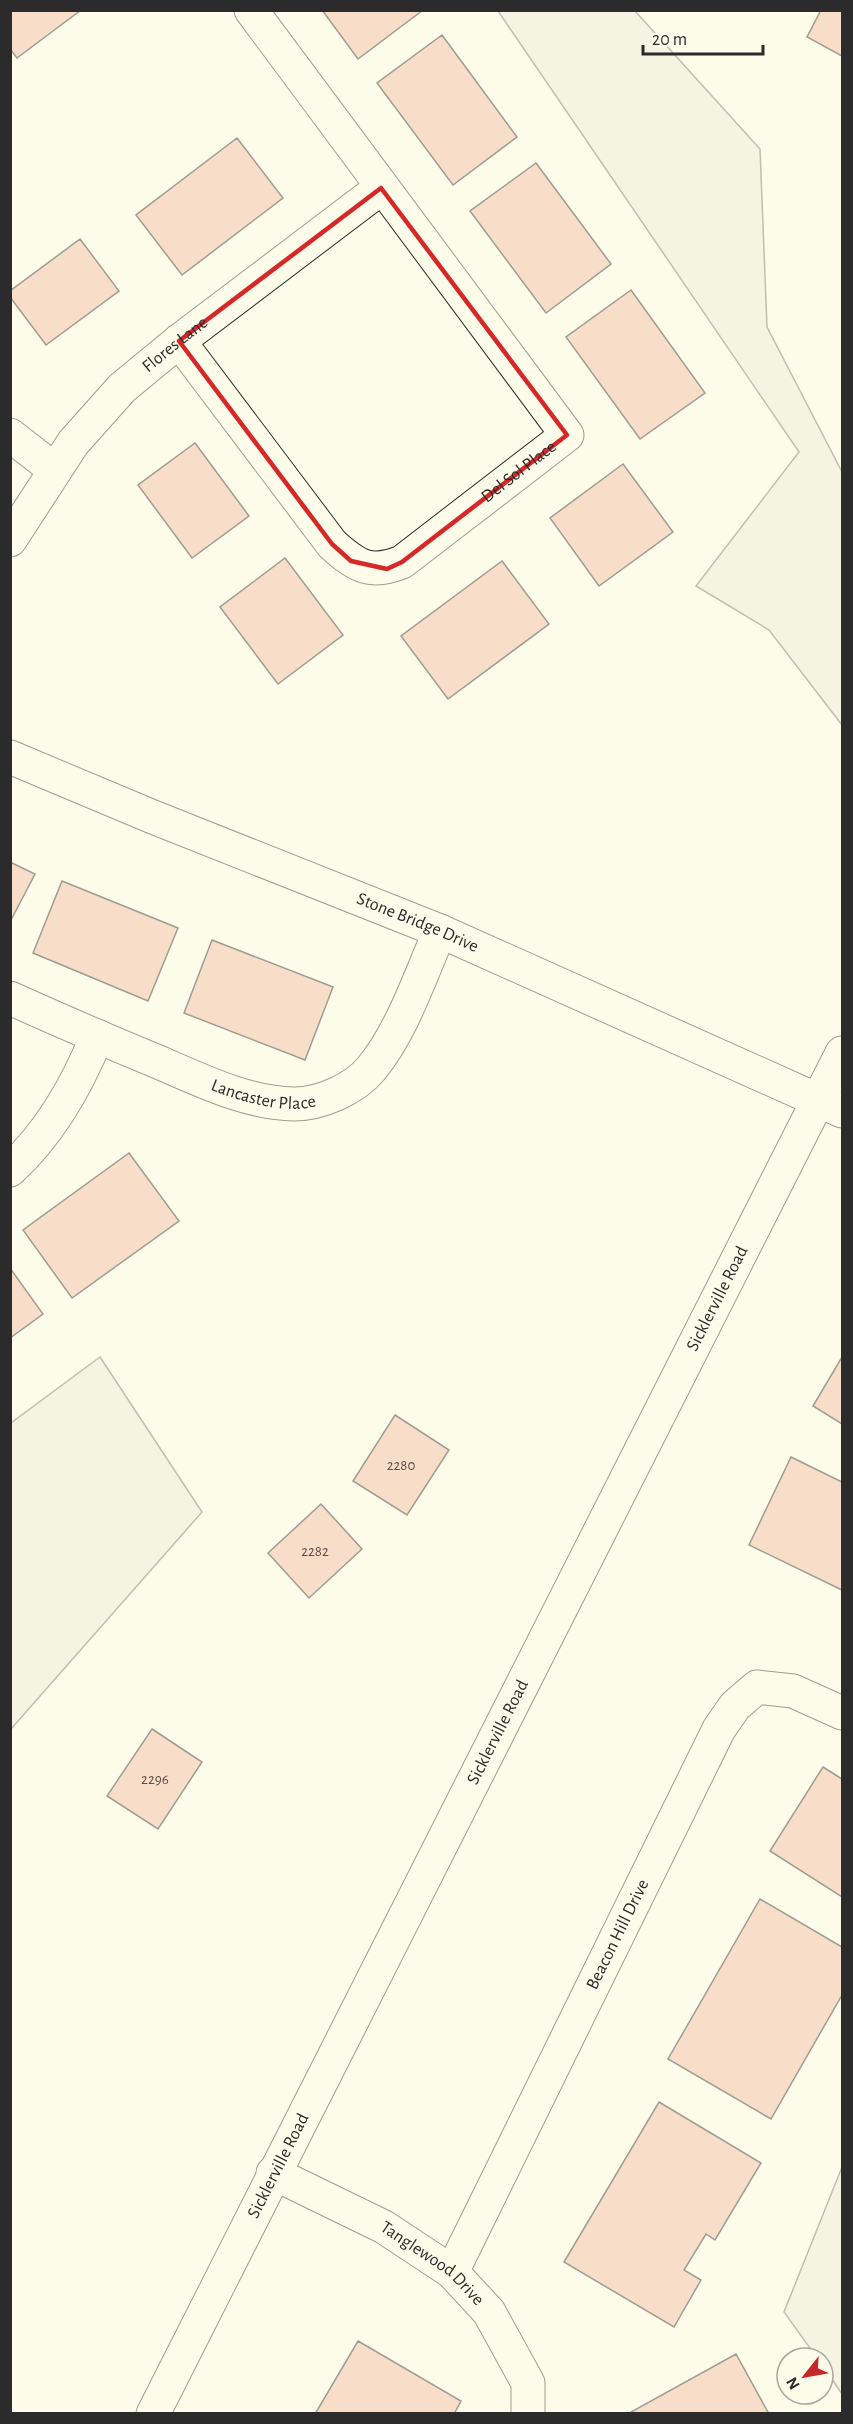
<svg xmlns="http://www.w3.org/2000/svg" width="853" height="2424" font-family="'Alegreya Sans',sans-serif">
<style>
.green{fill:#ecebdb;stroke:#74746e;stroke-width:1.5}
.building{fill:#f2b8a0;stroke:#2b2b2b;stroke-width:1.5}
.lines{fill:none;stroke-linecap:round;stroke-linejoin:round}
.minor-casing{stroke:#2b2b2b;stroke-width:35}
.major-casing{stroke:#2b2b2b;stroke-width:35}
.minor{stroke:#fdfbea;stroke-width:33}
.major{stroke:#fdfbea;stroke-width:33}
.marked{fill:none;stroke:#d62828;stroke-width:4.5;stroke-linejoin:round}
.labels{text-anchor:middle;dominant-baseline:central;stroke-width:4.5;stroke-linejoin:round;paint-order:stroke}
.number-label{font-size:15px;fill:#5d4e48}
.street-label{font-size:18px;fill:#2b2b2b;stroke:#fdfbea}
</style>
<rect width="100%" height="100%" fill="#fdfbea"/>
<!-- green -->
<path class="green" d="M498,11H635L760,149L767,327L842,472V725L769,630L696,586L799,452Z
M100,1357L202,1512L11,1729V1423Z
M842,2167V2394L823,2366V2358H817L784,2312Z"/>
<!-- building -->
<path class="building" d="M10,10H81L17,58L10,49Z
M322,10H423L358,59Z
M821,10H842V56L807,37Z
M442,35L517,137L453,185L377,83Z
M237,138L283,198L182,275L136,215Z
M536,163L611,264L546,313L470,211Z
M80,239L119,291L46,345L10,297V291Z
M631,290L705,393L640,439L566,337Z
M195,443L249,516L192,558L138,485Z
M623,464L673,532L599,586L550,518Z
M285,558L343,635L278,684L220,607Z
M502,561L549,624L448,699L401,636Z
M10,862L35,874L10,922Z
M62,881L178,928L148,1001L33,953Z
M212,940L333,987L305,1060L184,1013Z
M129,1153L179,1221L72,1298L23,1230Z
M10,1268L43,1314L10,1338Z
M842,1357V1424L813,1406Z
M395,1415L449,1450L407,1515L353,1481Z
M791,1457L842,1482V1590L749,1545Z
M321,1504L362,1549L309,1598L268,1553Z
M152,1729L202,1762L158,1829L107,1796Z
M823,1767L842,1779V1897L770,1851Z
M760,1899L842,1947V1995L771,2119L668,2059Z
M659,2102L761,2163L715,2240L706,2234L684,2270L701,2280L674,2327L564,2262Z
M358,2341L461,2401L454,2414H315Z
M736,2354L769,2414H632L631,2412Z"/>
<g class="lines">
<defs>
<g id="minor">
<path id="s1" d="M179,341L332,544C356,566 370,575 402,562L567,435L251,10"/>
<path d="M10,435L55,470"/>
<path id="s2" d="M10,540L73,443L122,388L179,341L381,188"/>
<path id="s3" d="M10,757L153,817L440,931L842,1111"/>
<path id="s4" d="M10,998C59,1020 107,1041 156,1061C200,1080 246,1103 294,1104C321,1104 354,1089 371,1069C403,1030 420,976 440,931"/>
<path d="M10,1170C50,1133 77,1086 97,1036"/>
<path id="s5" d="M273,2173L384,2227L452,2272L489,2312L528,2383V2414"/>
<path id="s6" d="M452,2272L719,1729L735,1706L757,1687L793,1691L842,1713"/>
</g>
<g id="major">
<path id="s7" d="M153,2414L842,1053"/>
</g>
</defs>
<!-- minor casing -->
<use href="#minor" class="minor-casing"/>
<!-- major casing -->
<use href="#major" class="major-casing"/>
<!-- minor -->
<use href="#minor" class="minor"/>
<!-- major -->
<use href="#major" class="major"/>
</g>
<!-- marked area -->
<path d="M0 0H853V2424H0ZM381,188L567,435L402,562L387,569L351,561L332,544L179,341Z" fill="#fdfbea" fill-opacity=".55" fill-rule="evenodd"/>
<path class="marked" d="M381,188L567,435L402,562L387,569L351,561L332,544L179,341Z"/>
<g class="labels">
<!-- number labels -->
<g class="number-label">
<text x="401" y="1465">2280</text>
<text x="315" y="1551">2282</text>
<text x="155" y="1779">2296</text>
</g>
<!-- street labels -->
<g class="street-label">
<text stroke="none"><textPath href="#s2" startOffset="258">Flores Lane</textPath></text>
<text stroke="none"><textPath href="#s1" startOffset="480">Del Sol Place</textPath></text>
<text stroke="none"><textPath href="#s3" startOffset="440">Stone Bridge Drive</textPath></text>
<text stroke="none"><textPath href="#s4" startOffset="273">Lancaster Place</textPath></text>
<text stroke="none"><textPath href="#s7" startOffset="1250">Sicklerville Road</textPath></text>
<text stroke="none"><textPath href="#s7" startOffset="764">Sicklerville Road</textPath></text>
<text stroke="none"><textPath href="#s6" startOffset="376">Beacon Hill Drive</textPath></text>
<text stroke="none"><textPath href="#s7" startOffset="278">Sicklerville Road</textPath></text>
<text stroke="none"><textPath href="#s5" startOffset="184">Tanglewood Drive</textPath></text>
</g>
</g>
<!-- border -->
<rect width="853" height="2424" fill="none" stroke="#2b2b2b" stroke-width="24"/>
<!-- north arrow -->
<g transform="translate(805 2376) rotate(239)"><circle r="28" fill="#fdfbea" stroke="#a9a89e" stroke-width="1.5"/>
<path d="M0-4.5L10 22L0 15L-10 22Z" fill="#c62828"/>
<text y="-9" font-size="16" font-weight="bold" text-anchor="middle" fill="#2b2b2b">N</text>
</g>
<!-- scale -->
<path d="M643 45v9h120v-9" fill="none" stroke="#2b2b2b" stroke-width="3"/>
<text x="652" y="45" font-size="18" fill="#2b2b2b" stroke="#fdfbea" stroke-width="4.5" paint-order="stroke">20 m</text>
</svg>
